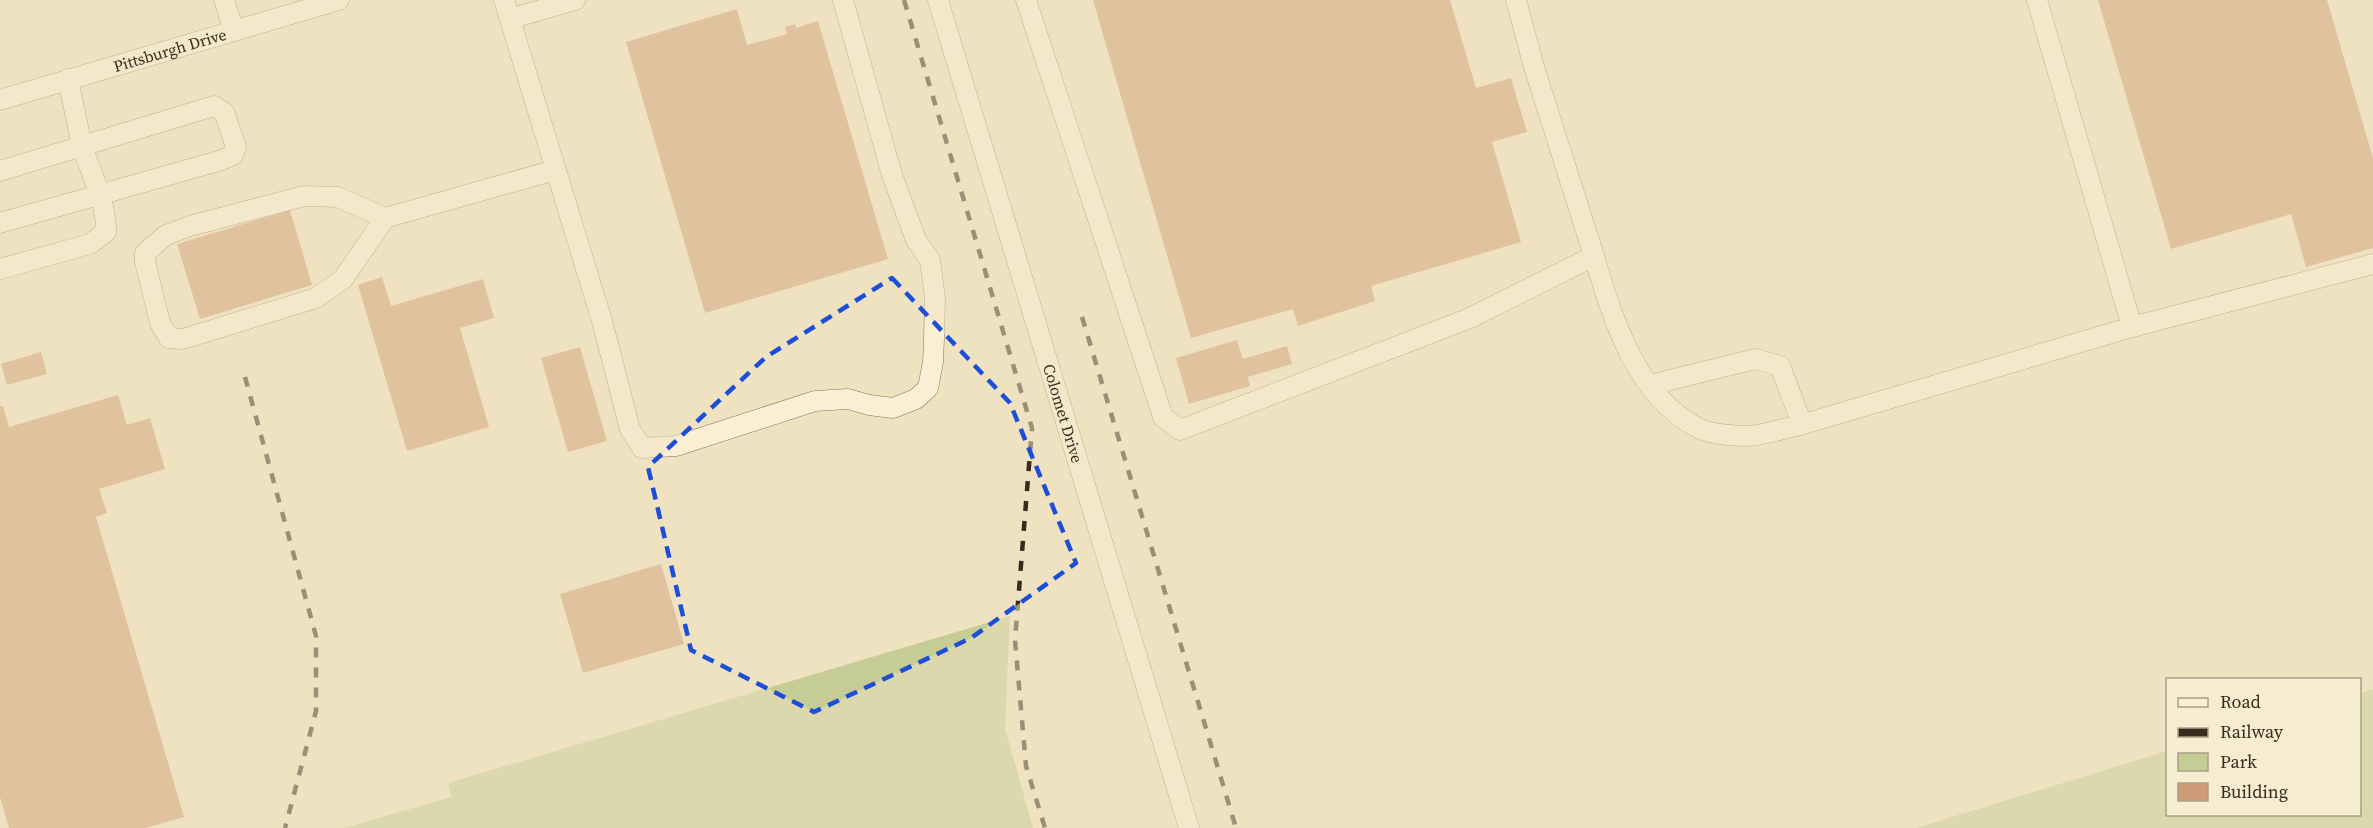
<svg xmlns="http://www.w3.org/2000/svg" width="2373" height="828" font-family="'Source Serif 4',serif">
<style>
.green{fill:#c6cd94}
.building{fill:#ce9c76}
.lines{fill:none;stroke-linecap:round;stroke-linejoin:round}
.minor-casing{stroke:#897358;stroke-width:21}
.minor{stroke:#faefd4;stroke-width:20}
.rail{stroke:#382a1d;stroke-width:4.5;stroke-dasharray:10 10;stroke-linecap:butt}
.marked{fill:none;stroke:#1d4ed8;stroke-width:4.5;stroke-dasharray:12 8;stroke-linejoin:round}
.labels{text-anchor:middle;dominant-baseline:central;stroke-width:4.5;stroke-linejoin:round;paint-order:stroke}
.street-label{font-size:16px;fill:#382a1d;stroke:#f6ecd0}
</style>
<rect width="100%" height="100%" fill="#efe2c1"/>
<!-- green -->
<path class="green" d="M1010,616L1005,728L1033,828H344L451,797L448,783Z
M2373,689V828H1916L2167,751L2168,814H2360V693Z"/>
<!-- building -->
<path class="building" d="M1093,0H1450L1476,88L1511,78L1527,132L1492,142L1521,242L1371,286L1375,301L1298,326L1293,309L1191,338Z
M2098,0H2327L2373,158V248L2306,267L2291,214L2171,249Z
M737,9L747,45L787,34L785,27L795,24L796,28L818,21L888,259L705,313L626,42Z
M290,210L312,285L200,319L177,244Z
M382,277L391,306L483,279L494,318L460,328L489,427L407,451L358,285Z
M1237,340L1243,359L1287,346L1292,364L1248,377L1250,386L1189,404L1176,358Z
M580,347L607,441L568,452L541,358Z
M41,352L47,374L7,385L1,364Z
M118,395L127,425L150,418L165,469L99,489L107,513L96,517L184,817L146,828H9L0,797V406H3L9,427Z
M661,564L684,644L583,673L560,594Z"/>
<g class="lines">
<defs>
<g id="minor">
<path d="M224,0L234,31"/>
<path d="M504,0L602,321L630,429L642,448L676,446L815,401L848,399L869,405L893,408L916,399L928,388L933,362L934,339L935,298L930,260L916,240L892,175L843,0"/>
<path id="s1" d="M938,0L1189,828"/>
<path d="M1026,0L1163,417L1180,430L1470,318L1594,256L1534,67L1516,0"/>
<path d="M510,19L575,0"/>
<path id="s2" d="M0,100L339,0"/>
<path d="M0,171L82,146L68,79"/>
<path d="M385,218L338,197L304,196L190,226L166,235L145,253V262L160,323L169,338L183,339L316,298L343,279L385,218L555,170"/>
<path d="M0,223L222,160L233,155L236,147L224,112L214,106L82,146C91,173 107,204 106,232L90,244L0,269"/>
<path d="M1594,256C1613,319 1635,395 1698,428C1709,434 1730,435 1743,436C1759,437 1780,429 1797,426L2132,327L2037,0"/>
<path d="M2132,327L2373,264"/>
<path d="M1650,385L1755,359L1780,366L1802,424"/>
</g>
</defs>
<!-- minor casing -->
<use href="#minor" class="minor-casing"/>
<!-- minor -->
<use href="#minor" class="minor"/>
<!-- rail -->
<path class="rail" d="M904,0L1032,428L1015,640L1026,766L1045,828
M1082,317L1236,828
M245,377L316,636V711L285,828"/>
</g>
<!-- marked area -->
<path d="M0 0H2373V828H0ZM892,278L1010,403L1076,563L971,638L814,712L691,650L648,467L766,357Z" fill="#efe2c1" fill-opacity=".55" fill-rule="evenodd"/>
<path class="marked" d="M892,278L1010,403L1076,563L971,638L814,712L691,650L648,467L766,357Z"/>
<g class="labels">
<!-- street labels -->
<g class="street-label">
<text stroke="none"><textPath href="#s2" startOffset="177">Pittsburgh Drive</textPath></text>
<text stroke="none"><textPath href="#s1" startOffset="432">Colomet Drive</textPath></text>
</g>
</g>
<!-- legend -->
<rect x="2166" y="678" width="195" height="138" fill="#f6ecd0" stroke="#aa9e88" stroke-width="1.5"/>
<rect x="2178" y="698" width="30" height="9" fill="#faefd4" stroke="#aa9e88" stroke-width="1.5"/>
<text x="2220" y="708" font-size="18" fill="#382a1d">Road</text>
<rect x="2178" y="728" width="30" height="9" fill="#382a1d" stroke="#aa9e88" stroke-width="1.5"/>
<text x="2220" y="738" font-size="18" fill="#382a1d">Railway</text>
<rect x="2178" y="753" width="30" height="18" fill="#c6cd94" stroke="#aa9e88" stroke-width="1.5"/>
<text x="2220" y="768" font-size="18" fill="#382a1d">Park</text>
<rect x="2178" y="783" width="30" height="18" fill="#ce9c76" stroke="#aa9e88" stroke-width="1.5"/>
<text x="2220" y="798" font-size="18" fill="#382a1d">Building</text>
</svg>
